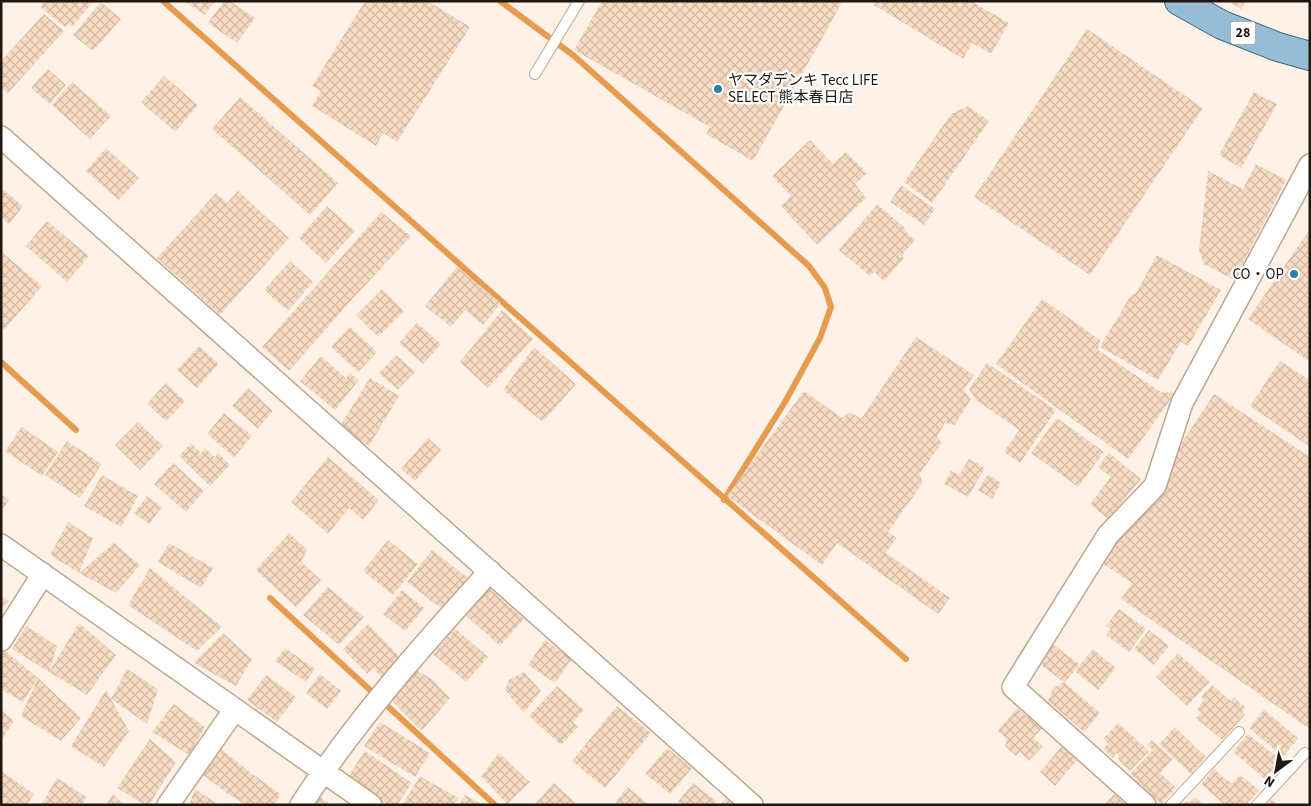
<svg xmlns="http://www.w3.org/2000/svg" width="1311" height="806" font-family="'Source Sans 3','Noto Sans JP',sans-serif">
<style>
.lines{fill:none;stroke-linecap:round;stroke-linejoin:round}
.stream{stroke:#e79b4e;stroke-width:6}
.building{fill:url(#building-cross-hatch)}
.lane-casing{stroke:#c0a68e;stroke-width:12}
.street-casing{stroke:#c0a68e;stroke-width:24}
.primary-casing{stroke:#40657d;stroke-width:30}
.lane{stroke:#fff;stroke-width:10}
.street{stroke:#fff;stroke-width:21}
.primary{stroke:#97bcd5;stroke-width:28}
.poi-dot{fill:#2b7dae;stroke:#fff;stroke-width:2}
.labels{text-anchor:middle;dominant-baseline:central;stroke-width:4.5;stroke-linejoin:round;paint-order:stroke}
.shield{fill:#fff;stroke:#645d56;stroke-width:1}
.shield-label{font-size:14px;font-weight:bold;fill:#21170e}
.poi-label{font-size:15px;fill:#21170e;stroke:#fff;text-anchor:start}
</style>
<defs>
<pattern id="building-cross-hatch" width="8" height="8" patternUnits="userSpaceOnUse" patternTransform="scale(1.25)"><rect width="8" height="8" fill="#f6dac1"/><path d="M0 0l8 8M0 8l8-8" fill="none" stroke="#d3baa5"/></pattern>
</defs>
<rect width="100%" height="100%" fill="#fef2e8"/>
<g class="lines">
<!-- stream -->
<path class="stream" d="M163,1C411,220 657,441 906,659
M500,1L573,55L809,266L825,288L831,307L820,338L785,402L724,500
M1,362L76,430
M270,598L495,805"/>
</g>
<!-- building -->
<path class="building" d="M45,1H94L72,27L68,24L65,27L40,7Z
M184,1H215L205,15Z
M224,1H230L255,18L237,43L208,23Z
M365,1H428L470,27L397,142L383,133L376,146L312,106L321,91L312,86Z
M602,1H843L753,161L706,134L710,127L574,50Z
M876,1H971L1009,23L991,54L972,43L963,59L874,5Z
M1228,1H1246L1241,9Z
M101,2L121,19L93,51L73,35Z
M44,14L64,31L8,93L1,88V61Z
M1087,29L1203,108L1090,275L974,197Z
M48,69L66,85L50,104L31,88Z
M164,76L198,105L175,132L141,102Z
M72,82L111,116L90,139L52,105Z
M1254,92L1277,104L1241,168L1219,155Z
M240,97L338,183L310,215L212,129Z
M968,106L989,121L932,203L904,182L951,114Z
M810,140L833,164L846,152L867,173L855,184L866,198L817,245L781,206L791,196L772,176Z
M106,148L139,178L119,200L86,171Z
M1256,164L1286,180L1234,280L1204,264L1199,250L1208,171L1243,189Z
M901,185L935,209L924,225L890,202Z
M1,188L23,206L9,224L1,217Z
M238,191L289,238L220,315L157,258L216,193L227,203Z
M877,204L905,228L904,230L915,240L902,255L904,258L884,281L874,272L870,276L839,250Z
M327,206L355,231L326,263L299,238Z
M381,212L411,236L355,296L289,371L262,347Z
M47,221L89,256L67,282L26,246Z
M1310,229V362L1248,319Z
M3,253L42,286L4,330L1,327V255Z
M1157,255L1221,290L1188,346L1181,342L1158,380L1100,347L1131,295L1136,293Z
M290,261L313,282L288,311L264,290Z
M457,267L501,303L483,325L465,310L451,327L425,306Z
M382,289L404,311L378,337L356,315Z
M1042,299L1100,340L1098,350L1161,392L1175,393L1128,459L996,364Z
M502,310L533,339L488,388L460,362Z
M417,323L441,344L423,364L399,343Z
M350,327L377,352L358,372L331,347Z
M916,337L974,375L964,390L971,399L955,425L945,423L937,437L942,443L920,473L922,484L888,532L897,538L886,553L950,598L938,614L837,543L822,565L727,496L804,391L842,418L850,412L861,419Z
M199,346L219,364L197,388L177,370Z
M534,347L576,384L543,422L503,390Z
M396,355L415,372L398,390L379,373Z
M321,356L346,378L350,373L359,380L335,410L300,381Z
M1280,361L1310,380V447L1250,406Z
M987,363L1056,410L1020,463L1004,452L1019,430L976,400L969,389Z
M370,378L399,396L369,446L339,428Z
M166,383L185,401L166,421L147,404Z
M248,388L273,411L258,429L232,406Z
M1214,394L1310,457V729L1121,599L1132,583L1102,563Z
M224,413L252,436L234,457L207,434Z
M1057,418L1104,452L1078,487L1031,453Z
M138,422L163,446L140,470L115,445Z
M22,427L58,452L42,476L5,451Z
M428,438L441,450L415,481L401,469Z
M67,441L102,464L80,498L45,475Z
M191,443L201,453L205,448L215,457L218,453L230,465L210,486L179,456Z
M1109,453L1141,479L1108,519L1090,504L1111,477L1098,467Z
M328,457L379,500L363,520L349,508L328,534L291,502Z
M969,459L985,468L968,497L944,484L951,471L959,475Z
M173,463L204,491L186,512L154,484Z
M988,474L1001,483L992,499L978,490Z
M102,475L138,496L121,527L84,506Z
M1,494L9,500L1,512Z
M147,496L162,507L149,524L134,513Z
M68,522L93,538L79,573L50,555Z
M289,533L307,550L301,562L321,580L296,607L256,570Z
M388,540L418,564L393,595L363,571Z
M114,543L140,565L116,593L79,573Z
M169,543L213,568L201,588L158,562Z
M432,550L468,578L443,610L407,582Z
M150,568L222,627L197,651L128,605Z
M487,586L524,619L500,646L463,613Z
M328,587L364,617L339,645L303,615Z
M402,590L424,608L405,631L383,614Z
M1,596L9,601L1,608Z
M1119,609L1146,629L1129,652L1106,635L1111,629L1106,626Z
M79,623L116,655L87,695L49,672Z
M368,624L400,657L385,681L373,668L367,674L343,649Z
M26,626L57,646L49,672L12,649Z
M455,628L488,657L466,682L433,654Z
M1149,630L1169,646L1154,665L1134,649Z
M223,633L252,659L236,686L194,663Z
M545,640L572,659L555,683L528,665Z
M1051,643L1079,664L1065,683L1037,662Z
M285,648L315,669L306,682L275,661Z
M1093,649L1116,668L1098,690L1075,671Z
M4,650L38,678L23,702L1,689V653Z
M1178,653L1210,682L1187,706L1156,677Z
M413,668L433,680L450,698L422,731L390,699Z
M127,669L158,689L147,724L111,699L129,731L104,767L71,746L106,690L111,699Z
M524,672L541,691L524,713L505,690L509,680Z
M320,674L341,691L327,709L306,693Z
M266,675L296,697L277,722L247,700Z
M38,678L81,718L61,741L21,716Z
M1064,682L1100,713L1084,732L1048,701L1053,688Z
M1212,685L1231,701L1234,697L1246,708L1242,713L1245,715L1222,740L1196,718L1201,713L1197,709L1204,700L1201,697Z
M557,686L584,710L573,722L578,727L561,745L529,716Z
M174,704L205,727L189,755L152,732Z
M617,706L651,733L605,788L572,761Z
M1017,708L1026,716L1045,725L1033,738L1043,746L1029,761L1020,752L1016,756L1005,746L1007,739L998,731Z
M1,709L14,721L1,740Z
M1264,710L1298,738L1283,757L1249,728Z
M380,722L430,753L415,777L364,746Z
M1118,723L1149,751L1130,771L1118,759L1119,755L1116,753L1113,758L1103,749L1108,744L1103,739Z
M1175,727L1206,757L1191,774L1159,744Z
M1248,734L1281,760L1265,779L1233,752Z
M150,739L176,762L149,805H145L117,788Z
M1152,740L1173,759L1160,773L1176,788L1161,804L1130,774L1153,750L1147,745Z
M1062,746L1077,760L1055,786L1040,772Z
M219,747L247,770L280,794L275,805H246L228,794L203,775Z
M667,748L692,768L670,794L645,774Z
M365,751L412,783L397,805H388L347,778Z
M499,753L530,782L507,804L481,776Z
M1214,769L1232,784L1240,775L1259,790L1246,805H1225L1201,784Z
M1,771L34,794L27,805H1Z
M420,776L458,798L454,805H402Z
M57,778L87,797L82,805H41Z
M554,783L576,803L575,805H534Z
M693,783L716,801L714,805H682L678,802Z
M628,787L649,805H617L616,801Z
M195,789L219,805H189Z
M113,794L124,805H106Z
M316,794L331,805H310Z
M1114,794L1126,805H1104Z
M465,795L483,805H459Z
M728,795L740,805H720Z
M1195,797L1204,805H1182L1186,801L1189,803Z
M1272,799L1278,805H1267Z"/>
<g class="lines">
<defs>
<path id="lane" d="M535,74L579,1
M1171,805L1239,732
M1257,805L1305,753"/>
<path id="street" d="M1,137L752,805
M1,545L371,805
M1,640L43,574
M168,805L235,709
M301,805C355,721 423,645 490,571
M1145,805L1013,687L1108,535L1155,486L1182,403L1310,165"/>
<path id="primary" d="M1179,1L1222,25L1278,47L1310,56"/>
</defs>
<!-- lane casing -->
<use href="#lane" class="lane-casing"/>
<!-- street casing -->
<use href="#street" class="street-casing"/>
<!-- primary casing -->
<use href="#primary" class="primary-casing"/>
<!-- lane -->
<use href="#lane" class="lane"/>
<!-- street -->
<use href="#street" class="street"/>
<!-- primary -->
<use href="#primary" class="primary"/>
</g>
<!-- markers -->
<g class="poi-dot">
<circle cx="718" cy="89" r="5"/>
<circle cx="1294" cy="274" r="5"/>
</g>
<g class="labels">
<!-- shield labels -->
<rect class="shield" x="1230.5" y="21.5" width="25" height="23" rx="4"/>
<g class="shield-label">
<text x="1243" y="33">28</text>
</g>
<!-- poi labels -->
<g class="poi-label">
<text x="728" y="80">ヤマダデンキ Tecc LIFE<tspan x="728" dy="17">SELECT 熊本春日店</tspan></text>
<text x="1284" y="274" text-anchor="end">CO・OP</text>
</g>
</g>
<!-- border -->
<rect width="1311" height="806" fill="none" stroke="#21170e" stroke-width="5"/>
<!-- north arrow -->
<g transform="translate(1276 771) rotate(212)" stroke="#ffffff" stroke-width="4" paint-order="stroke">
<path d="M0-4L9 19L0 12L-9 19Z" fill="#21170e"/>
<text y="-8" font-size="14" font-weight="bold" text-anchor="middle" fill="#21170e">N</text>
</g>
</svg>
